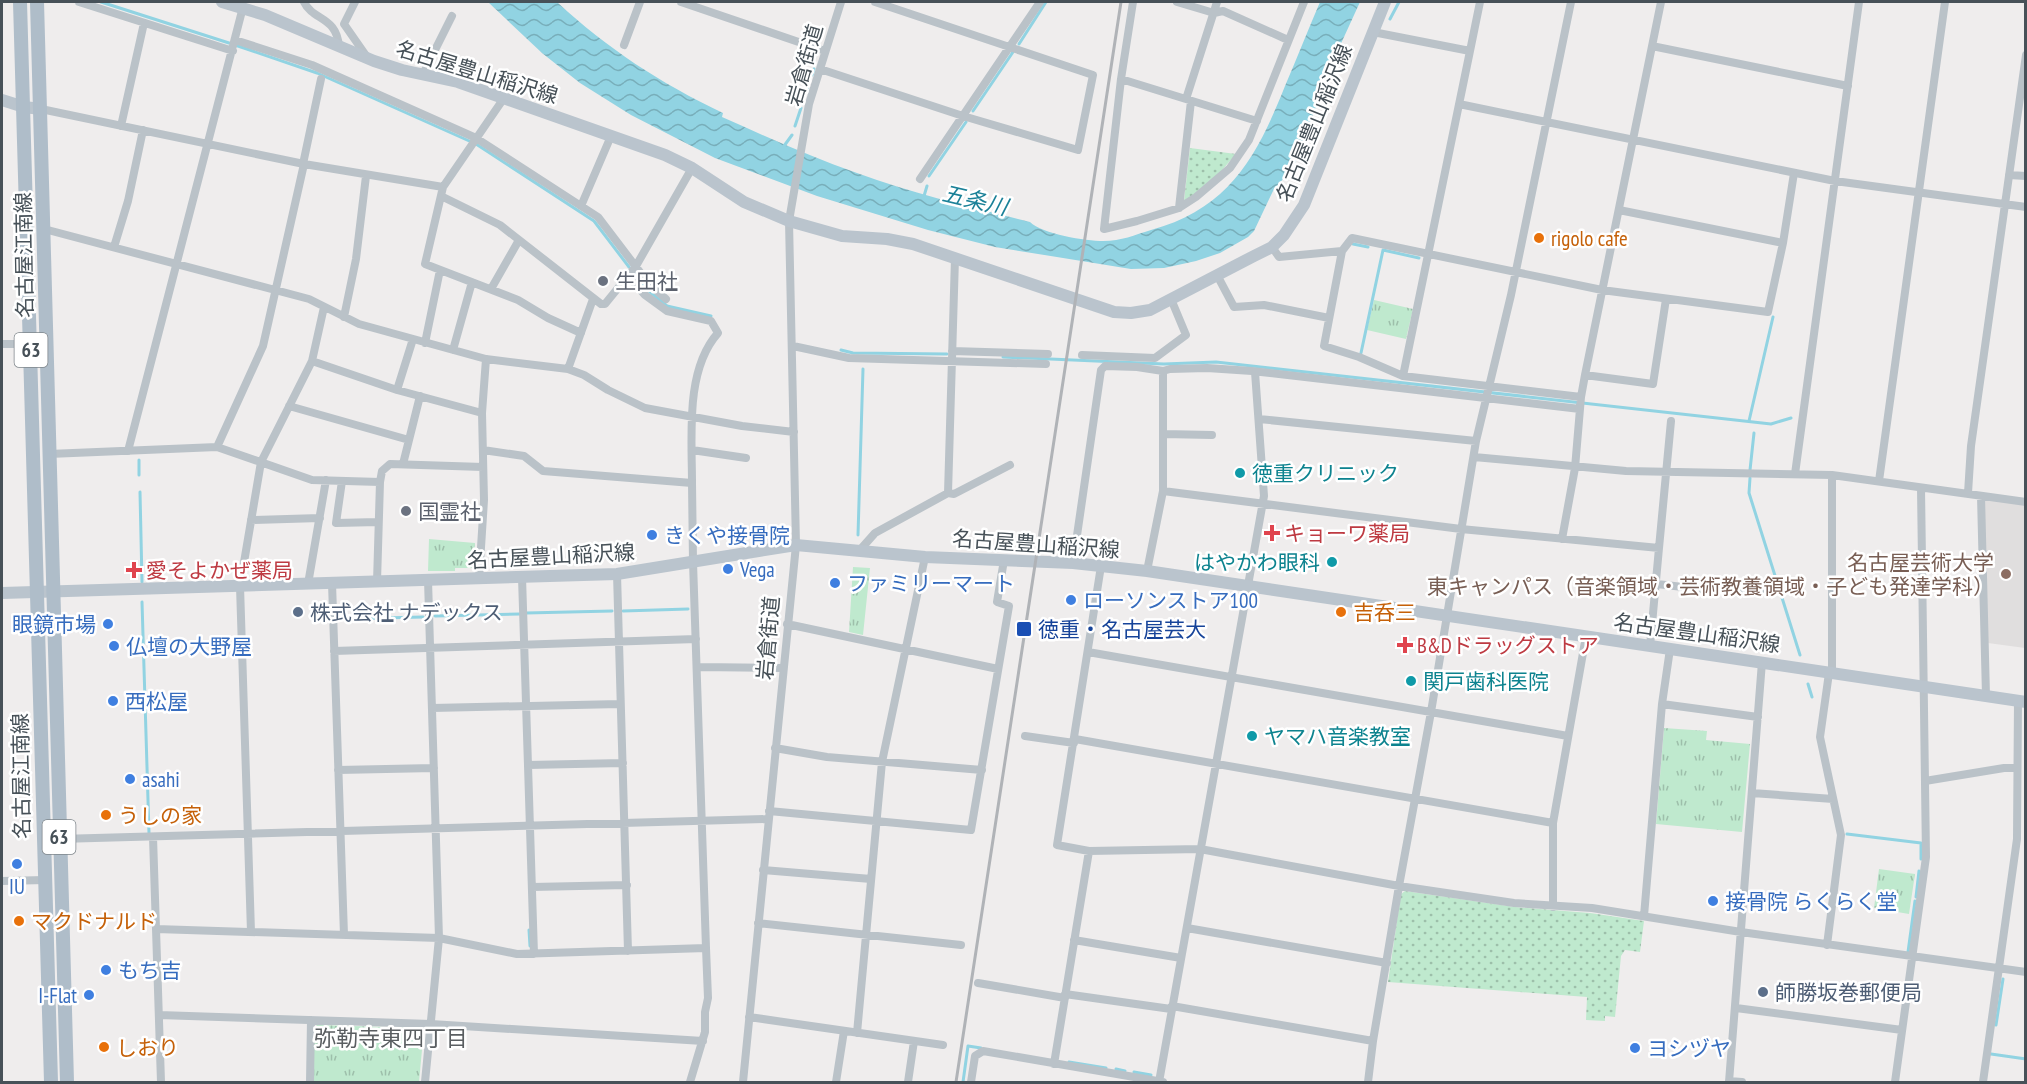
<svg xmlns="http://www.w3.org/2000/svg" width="2027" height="1084" font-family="'PT Sans Narrow','Noto Sans JP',sans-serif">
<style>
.education{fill:#e0dede}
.grass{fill:url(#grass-dots)}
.park{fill:url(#park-tufts)}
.water{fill:url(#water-waves)}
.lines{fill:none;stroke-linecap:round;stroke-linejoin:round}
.stream{stroke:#91d3e2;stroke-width:3}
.street{stroke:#bac2c8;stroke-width:8}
.secondary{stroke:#bac4cd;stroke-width:12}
.primary{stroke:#afbdc9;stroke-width:14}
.rail{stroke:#b0b3b7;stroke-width:3}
.food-dot{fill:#e8710a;stroke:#fff;stroke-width:2}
.worship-dot{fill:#6b7280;stroke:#fff;stroke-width:2}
.culture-dot{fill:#0f9aa8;stroke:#fff;stroke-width:2}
.health-dot{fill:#e0444e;stroke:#fff;stroke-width:2}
.shop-dot{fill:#3f7fe0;stroke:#fff;stroke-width:2}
.education-dot{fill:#8d6e63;stroke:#fff;stroke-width:2}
.service-dot{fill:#5c6f8a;stroke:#fff;stroke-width:2}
.transit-dot{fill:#1a4fb4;stroke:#fff;stroke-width:2}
.labels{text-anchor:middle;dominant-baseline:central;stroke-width:5;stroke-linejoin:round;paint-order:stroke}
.shield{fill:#fff;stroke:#7e858a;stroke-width:1.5}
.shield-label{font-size:20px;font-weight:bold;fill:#475158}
.street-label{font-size:21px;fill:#475158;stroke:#fff}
.food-label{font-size:21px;fill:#c56008;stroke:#fff;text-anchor:start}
.worship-label{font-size:21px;fill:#5b616d;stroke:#fff;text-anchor:start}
.culture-label{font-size:21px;fill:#0d838f;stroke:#fff;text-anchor:start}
.health-label{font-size:21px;fill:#be3a42;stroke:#fff;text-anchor:start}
.shop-label{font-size:21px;fill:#366cbe;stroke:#fff;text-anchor:start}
.education-label{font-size:21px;fill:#785e54;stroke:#fff;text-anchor:end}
.service-label{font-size:21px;fill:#4e5e75;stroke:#fff;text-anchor:start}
.transit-label{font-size:21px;fill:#164399;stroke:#fff;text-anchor:start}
.water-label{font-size:22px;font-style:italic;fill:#1b8198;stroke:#fff}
.neighbourhood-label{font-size:22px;fill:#5a5e61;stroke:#fff}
</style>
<defs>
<pattern id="grass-dots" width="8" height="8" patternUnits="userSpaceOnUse" patternTransform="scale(1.5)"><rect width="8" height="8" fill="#bfe9ce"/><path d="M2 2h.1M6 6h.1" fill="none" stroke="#9dbfaa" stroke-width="1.8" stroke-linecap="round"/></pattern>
<pattern id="park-tufts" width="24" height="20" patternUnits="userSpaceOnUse" patternTransform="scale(1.5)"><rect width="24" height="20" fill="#bfe9ce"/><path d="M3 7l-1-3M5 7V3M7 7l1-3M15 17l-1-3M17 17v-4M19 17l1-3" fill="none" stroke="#9dbfaa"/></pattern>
<pattern id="water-waves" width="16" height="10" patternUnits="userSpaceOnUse" patternTransform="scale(1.5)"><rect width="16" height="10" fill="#91d3e2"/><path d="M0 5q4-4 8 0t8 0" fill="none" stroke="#78aeba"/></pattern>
</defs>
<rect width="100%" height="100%" fill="#efeded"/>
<!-- education -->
<path class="education" d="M1986,499L2025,505V648L1988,643L1983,504Z"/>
<!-- grass -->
<path class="grass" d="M1190,148L1236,154L1210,184L1184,201Z
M1405,891L1515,907L1590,913L1644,921L1640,952L1625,950L1621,956L1615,1017L1605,1016V1021L1586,1020L1587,997L1388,982L1401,894Z"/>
<!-- park -->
<path class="park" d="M1374,300L1413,309L1406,339L1367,330Z
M429,539L475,543L473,568H455V571H428Z
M853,567L870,568L863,635L849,632Z
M1664,728L1707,731L1706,740L1750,744L1742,832L1656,824Z
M1879,869L1915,874L1909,914L1874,908Z
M317,1025L424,1028L419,1082H313L314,1029Z"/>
<!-- water -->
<path class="water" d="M488,2H557C608,49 660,83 723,113L722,117C767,137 811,157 857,173C914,194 972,207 1030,222C1042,234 1086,241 1103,241C1122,241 1134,235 1151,230C1230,208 1257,156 1285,86C1297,58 1308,30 1320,2H1360L1333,61L1294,166L1273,191L1254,231L1248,237L1220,253L1196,261L1164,268L1131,269L995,247L928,230L817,196L715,158L631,115L580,83L542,53Z"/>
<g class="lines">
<!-- stream -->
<path class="stream" d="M101,2L229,43
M1390,19L1399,2
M1019,44L1046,2
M235,45L317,73L476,144L594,221L629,267
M812,75L814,69
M807,90L808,85
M973,111L1013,52
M795,126L801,108
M784,146L792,135
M929,176L966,122
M924,196L927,186
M1353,244L1368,247
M634,273L650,292L667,306L711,316
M841,350L853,353L947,354
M1361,353L1383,250L1419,258
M1003,357L1164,364L1216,362L1771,424L1791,418
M1749,421L1773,317
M139,460V475
M1750,470L1754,433
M1750,478L1749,493L1800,655
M140,492L142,582
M858,535L863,369
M142,602L149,833
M623,611L688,609
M526,613L612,611
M435,616L520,614
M337,619L423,617
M1808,684L1812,697
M1847,834L1921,843V859
M1916,897L1919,871
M529,930L530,946
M1908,952L1915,901
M1996,1025L2003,979
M1991,1054L2026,1059
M1069,1062L1106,1068
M1116,1069L1125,1071
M1134,1072L1151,1075
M963,1082L968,1046L981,1048"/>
<!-- street -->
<path class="street" d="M79,2L233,51
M304,2C313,21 337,16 339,47
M355,2L344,24L367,57
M681,2L825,51
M1133,2L1121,79L1104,229L1137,221L1179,208L1196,197L1230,168L1249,140L1304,2
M1177,2L1214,13L1223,11L1288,40
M1373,32L1470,51L1403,376
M235,40L312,65L476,138L598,217L649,284L666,299
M624,45L640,2
M1652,46L1848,86
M1470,51L1480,2
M820,69L963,116L1078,150L1093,75L875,2
M423,74L452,16
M1121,79L1257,121
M504,98L443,187L425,264L518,300L548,318L581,333
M1186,99L1217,2
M1459,104L1835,181L2026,207
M41,109L304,164L443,187
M121,126L144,23
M303,164L321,79
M2009,175L2026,176
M920,179L1040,2
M441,196L500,225L601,304H605L636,266L692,168
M581,206L611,136
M1179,208L1191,101
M1619,210L1783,243
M44,229L309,299L359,324L486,359L568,369L584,375L608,390L645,408L742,426L794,432
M114,247L128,201L143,130
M1272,247L1279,257L1342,251L1352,238L1602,290L1768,312L1783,243L1794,173
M1342,251L1324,346L1359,357L1403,376L1581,397
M1217,275L1234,307L1264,305L1329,318
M628,276L645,295L667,311L711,321L718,333C685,370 692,436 692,483
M491,289L519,240
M344,317L356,259L366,176
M425,343L440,270
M2,344H31
M793,346L849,358L1046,364
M453,350L472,282
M952,351L1048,354
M1082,355L1155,358L1186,335L1171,299
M312,361L397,390L482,413
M568,369L593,299
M1585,375L1653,384L1666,299
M397,390L413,339
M289,406L409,440
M1259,419L1476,441
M1163,434L1212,435
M217,447L263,346L304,164
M483,450L524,456L543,471L692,483L693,562L706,948
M692,450L746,458
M128,451L243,7
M49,454L217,447L312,480L380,482L377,582
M1474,457L1626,471L1832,475L2026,502
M403,464L420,396
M1795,474L1859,2
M342,481L336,523L378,522
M1879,481L1945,2
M380,482L382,471L390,464L483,467
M1163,491V371
M948,493L954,494L1010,465
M1968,493L1971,446L2026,55
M1981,496L1986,696
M251,520L320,518
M1562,539L1575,468L1581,397L1585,375L1661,2
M1659,548L1671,421
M859,551L875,533L948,493L955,258
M1073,563L1101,370L1105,366L1137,367L1163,371L1170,369L1207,368L1252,371L1580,409
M1101,566L1057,845L1089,851L1200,849L1399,886L1514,903L1592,908L1741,932L2026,972
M1147,571L1163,491L1461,529L1659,548L1650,646
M617,574L628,951
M522,577L534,954
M479,579L484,500L482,413L486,359
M332,583L344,935
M308,584L326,480
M1657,584L1700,589L1776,591
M787,624L998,669
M334,651L696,639
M1088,652L1568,736
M697,667L783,668
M1832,673V475
M1662,704L1758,717
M432,708L620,704
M1025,736L1074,743
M1075,739L1553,823
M775,748L827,757L982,770
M528,765L623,763
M338,770L434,768
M1925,781L2004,768H2017
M1752,793L1833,799
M769,811L971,830L1009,606L997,602L1004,560
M153,837L161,1082
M59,839L768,819
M763,870L871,879
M2,881L45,880
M532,887L627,885
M1553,907V823L1586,636
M1644,916L1662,704L1670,649
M758,923L961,945
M1187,928L1387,963
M156,929L439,938L517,954L706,948L708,998L705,1012V1032L690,1082
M251,932L240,586L261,462L312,361L324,307
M1074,940L1181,958
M1827,945L1841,835L1820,737L1829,673
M978,983L1065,998
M1065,994L1171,1009
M1172,1006L1373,1041
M1736,1008L1902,1030
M159,1015L431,1024L703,1041
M749,1017L943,1045
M857,1033L882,762L925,557
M1054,1064L1089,851
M1729,1081L1742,1082
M310,1082L311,1020
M425,1082L439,938L428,580
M743,1082L796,545L789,221L809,104L841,2
M836,1082L844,1031
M908,1082L914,1041
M971,1082L975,1056L983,1051L1163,1082
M1159,1082L1264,496L1255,372
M1368,1082L1373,1041L1399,886L1431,712L1476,441L1511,295L1571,2
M1729,1082L1762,662
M1895,1082L1926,857L1921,488
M1983,1082L2017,839L2018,701"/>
<!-- secondary -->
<path class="secondary" d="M222,2L265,15L374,61L402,70L458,82L665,155L692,168L744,202L789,221L842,236L887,239L913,244L1114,312L1131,313L1150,310L1254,256L1272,247L1284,235L1304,205L1385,2
M2,100L24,107L41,109
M2,593L617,574L796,545L925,557L1073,563L1147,571L2026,702"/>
<!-- primary -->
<path class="primary" d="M20,2L51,1082
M37,2L67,1082"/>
<!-- rail -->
<path class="rail" d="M956,1082L1121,2"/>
</g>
<!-- markers -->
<g class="food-dot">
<circle cx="1539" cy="238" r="6"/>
<circle cx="1341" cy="612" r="6"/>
<circle cx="106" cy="815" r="6"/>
<circle cx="19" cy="921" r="6"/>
<circle cx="104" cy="1047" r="6"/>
</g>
<g class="worship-dot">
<circle cx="603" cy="281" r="6"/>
<circle cx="406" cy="511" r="6"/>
</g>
<g class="culture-dot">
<circle cx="1240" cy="473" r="6"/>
<circle cx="1332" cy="562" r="6"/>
<circle cx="1411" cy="681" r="6"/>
<circle cx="1252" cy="736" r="6"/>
</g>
<g class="health-dot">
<path d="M1269 524h6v6h6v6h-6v6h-6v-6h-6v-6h6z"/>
<path d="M131 561h6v6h6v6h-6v6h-6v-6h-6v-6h6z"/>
<path d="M1402 636h6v6h6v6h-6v6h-6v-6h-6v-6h6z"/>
</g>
<g class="shop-dot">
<circle cx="652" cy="535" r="6"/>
<circle cx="728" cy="569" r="6"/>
<circle cx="835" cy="583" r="6"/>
<circle cx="1071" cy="600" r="6"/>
<circle cx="108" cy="624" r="6"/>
<circle cx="114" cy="646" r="6"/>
<circle cx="113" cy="701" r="6"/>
<circle cx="130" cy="779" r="6"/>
<circle cx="17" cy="864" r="6"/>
<circle cx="1713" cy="901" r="6"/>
<circle cx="106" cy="970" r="6"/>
<circle cx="89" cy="995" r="6"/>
<circle cx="1635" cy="1048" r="6"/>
</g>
<circle class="education-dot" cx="2006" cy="574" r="6"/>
<g class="service-dot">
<circle cx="298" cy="612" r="6"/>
<circle cx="1763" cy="992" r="6"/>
</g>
<rect class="transit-dot" x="1016" y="621" width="16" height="16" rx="3"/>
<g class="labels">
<!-- shield labels -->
<g class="shield">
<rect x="14.5" y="333" width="33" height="34" rx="4.5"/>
<rect x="42.5" y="820" width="33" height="34" rx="4.5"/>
</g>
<g class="shield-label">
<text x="31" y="350">63</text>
<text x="59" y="837">63</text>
</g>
<!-- street labels -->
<g class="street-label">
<text transform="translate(804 65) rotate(-74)">岩倉街道</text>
<text transform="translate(477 72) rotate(17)">名古屋豊山稲沢線</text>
<text transform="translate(1314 123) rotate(-68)">名古屋豊山稲沢線</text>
<text transform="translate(24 255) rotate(-91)">名古屋江南線</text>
<text transform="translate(1036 544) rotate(4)">名古屋豊山稲沢線</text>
<text transform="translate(551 556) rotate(-3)">名古屋豊山稲沢線</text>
<text transform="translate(1697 633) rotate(8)">名古屋豊山稲沢線</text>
<text transform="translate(768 638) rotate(-85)">岩倉街道</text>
<text transform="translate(21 776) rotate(-91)">名古屋江南線</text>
</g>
<!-- food labels -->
<g class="food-label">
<text x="1551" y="238">rigolo cafe</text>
<text x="1353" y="612">吉呑三</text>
<text x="118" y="815">うしの家</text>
<text x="31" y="921">マクドナルド</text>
<text x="116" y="1047">しおり</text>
</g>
<!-- worship labels -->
<g class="worship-label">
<text x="615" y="281">生田社</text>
<text x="418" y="511">国霊社</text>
</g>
<!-- culture labels -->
<g class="culture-label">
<text x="1252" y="473">徳重クリニック</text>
<text x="1320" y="562" text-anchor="end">はやかわ眼科</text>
<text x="1423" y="681">関戸歯科医院</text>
<text x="1264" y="736">ヤマハ音楽教室</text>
</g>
<!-- health labels -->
<g class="health-label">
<text x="1284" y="533">キョーワ薬局</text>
<text x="146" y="570">愛そよかぜ薬局</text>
<text x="1417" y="645">B&amp;Dドラッグストア</text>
</g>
<!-- shop labels -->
<g class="shop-label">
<text x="664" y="535">きくや接骨院</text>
<text x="740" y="569">Vega</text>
<text x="847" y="583">ファミリーマート</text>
<text x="1083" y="600">ローソンストア100</text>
<text x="96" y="624" text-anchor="end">眼鏡市場</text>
<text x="126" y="646">仏壇の大野屋</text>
<text x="125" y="701">西松屋</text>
<text x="142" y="779">asahi</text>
<text x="17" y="886" text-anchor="middle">IU</text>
<text x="1725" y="901">接骨院 らくらく堂</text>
<text x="118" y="970">もち吉</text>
<text x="77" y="995" text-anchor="end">I-Flat</text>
<text x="1647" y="1048">ヨシヅヤ</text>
</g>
<!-- education labels -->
<g class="education-label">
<text x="1994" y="562">名古屋芸術大学<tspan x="1994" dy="24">東キャンパス（音楽領域・芸術教養領域・子ども発達学科）</tspan></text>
</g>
<!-- service labels -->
<g class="service-label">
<text x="310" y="612">株式会社 ナデックス</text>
<text x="1775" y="992">師勝坂巻郵便局</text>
</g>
<!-- transit labels -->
<g class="transit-label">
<text x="1038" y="629">徳重・名古屋芸大</text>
</g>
<!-- water labels -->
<g class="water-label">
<text transform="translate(975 200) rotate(13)">五条川</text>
</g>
<!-- neighbourhood labels -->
<g class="neighbourhood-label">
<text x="391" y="1038">弥勒寺東四丁目</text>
</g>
</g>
<!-- border -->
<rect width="2027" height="1084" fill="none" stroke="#475158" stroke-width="6"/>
</svg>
